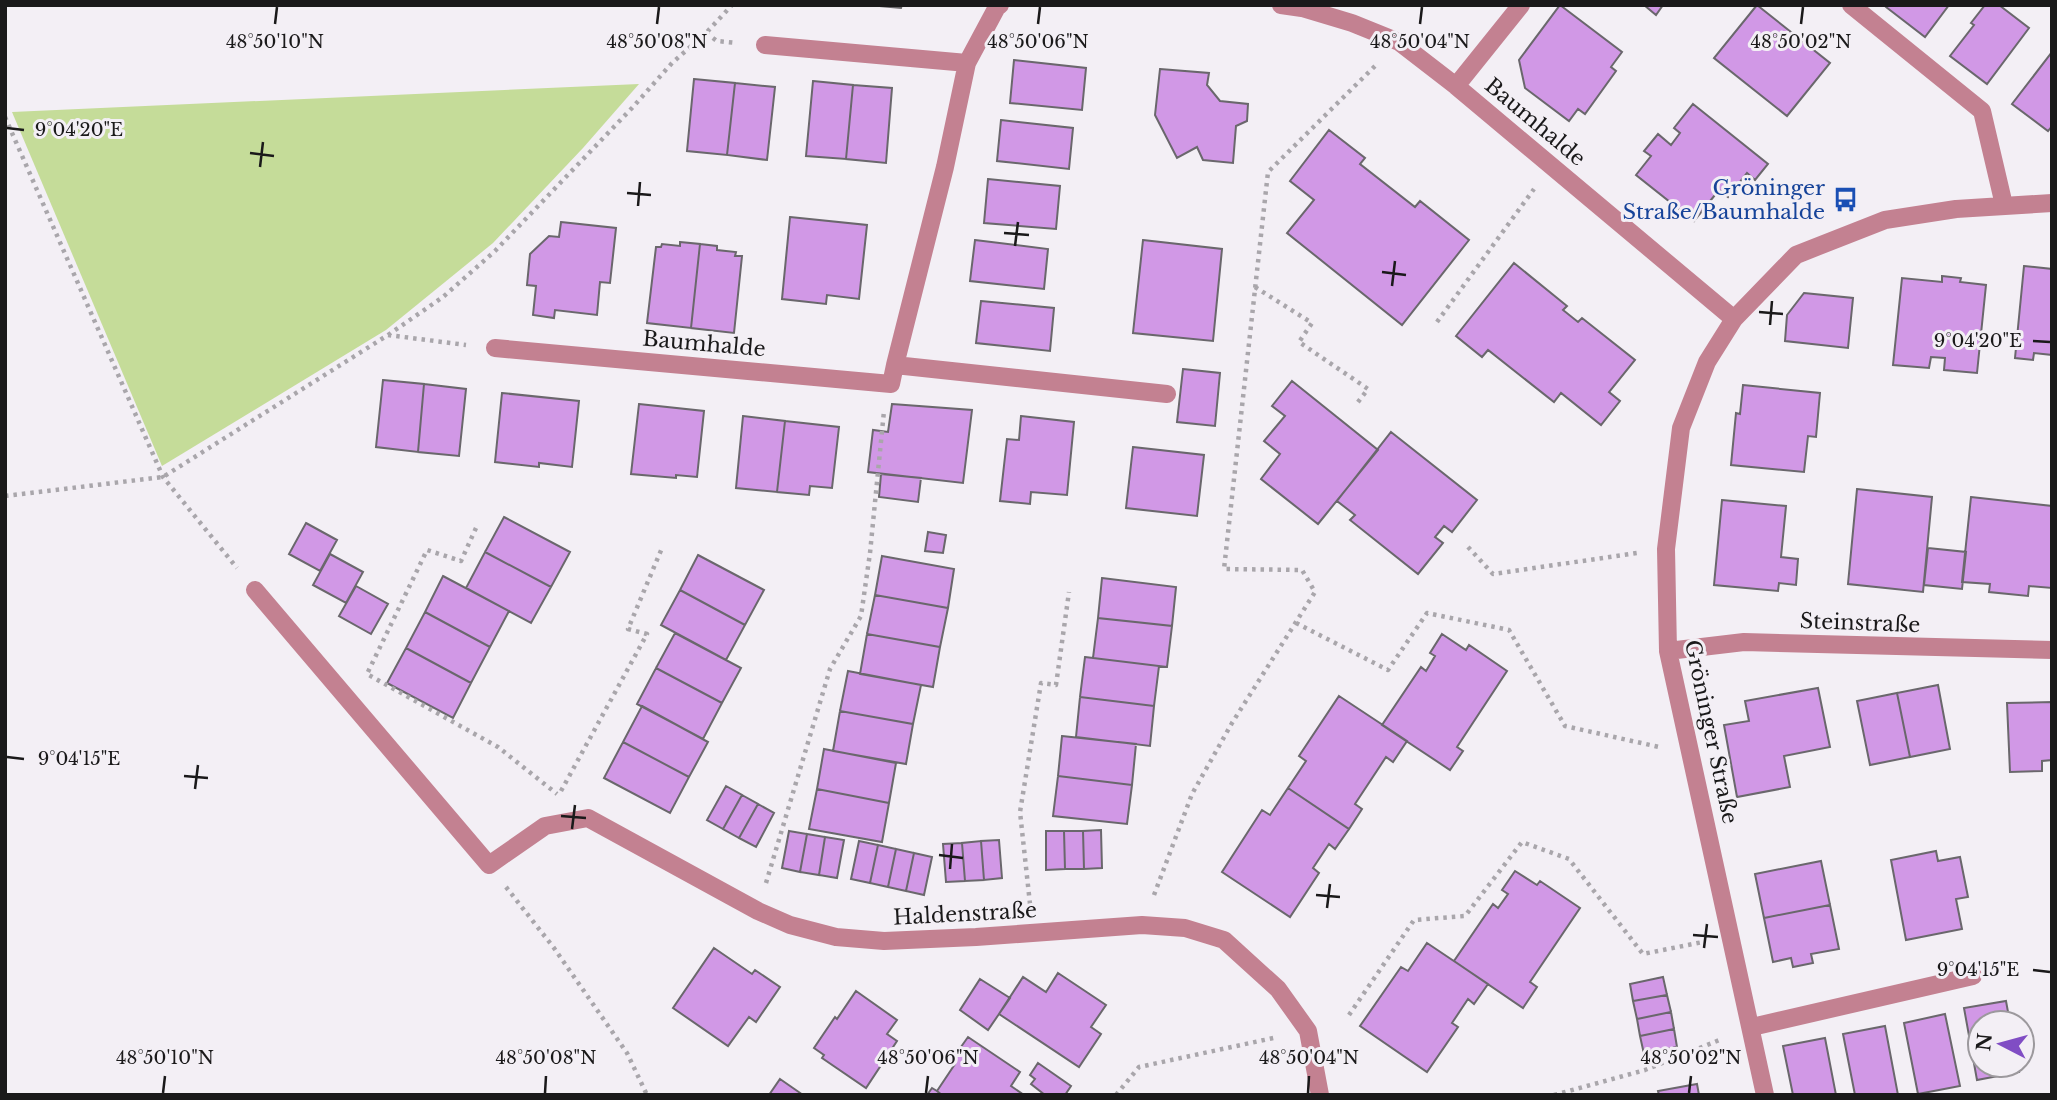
<svg xmlns="http://www.w3.org/2000/svg" width="2057" height="1100" font-family="'Libre Baskerville',serif">
<style>
.green{fill:#c5dc99}
.building{fill:#d198e6;stroke:#6a676c;stroke-width:2}
.lines{fill:none;stroke-linecap:round;stroke-linejoin:round}
.path{stroke:#a9a6ab;stroke-width:4.5;stroke-dasharray:3.5 5;stroke-linecap:butt}
.minor{stroke:#c38191;stroke-width:18}
.ticks{fill:none;stroke:#1a191a;stroke-width:2.5}
.labels{text-anchor:middle;dominant-baseline:central;stroke-width:6;stroke-linejoin:round;paint-order:stroke}
.street-label{font-size:21px;fill:#1a191a;stroke:#f3eff5}
.transit-label{font-size:21px;fill:#164399;stroke:#f3eff5;text-anchor:end}
.ticks-label{font-size:18px;text-anchor:middle;fill:#1a191a;stroke:#f3eff5;stroke-width:6;stroke-linejoin:round;paint-order:stroke}
</style>
<rect width="100%" height="100%" fill="#f3eff5"/>
<!-- green -->
<path class="green" d="M639,84L583,148L493,243L386,330L162,466L12,112Z"/>
<!-- building -->
<path class="building" d="M868,5H902L901,8Z
M1560,5L1622,52L1611,67L1616,71L1585,114L1578,109L1569,121L1525,88L1519,60Z
M1644,5H1663L1656,15Z
M1757,5L1830,63L1787,116L1714,58Z
M1887,5H1949L1925,37L1886,7Z
M1985,5H1999L2029,28L1987,84L1950,56L1974,25L1971,23Z
M2052,52V126L2048,131L2012,104Z
M1014,60L1086,68L1082,110L1010,103Z
M1160,69L1209,73L1207,85L1220,101L1248,104L1247,121L1236,126L1233,163L1203,160L1197,147L1177,158L1155,115Z
M694,79L735,83L727,155L687,151Z
M813,81L853,85L846,159L806,156Z
M735,83L775,87L767,160L727,155Z
M853,85L892,88L886,163L846,159Z
M1693,104L1768,164L1755,180L1747,173L1728,197L1719,190L1694,221L1636,175L1651,156L1644,151L1658,134L1671,145L1680,133L1674,128Z
M1001,120L1073,128L1069,169L997,161Z
M1329,130L1365,158L1360,164L1415,207L1420,201L1469,240L1402,325L1287,233L1314,200L1290,181Z
M988,179L1060,186L1056,229L984,223Z
M790,217L867,225L859,299L827,295L826,304L782,299Z
M561,222L616,228L610,283L600,282L597,315L555,310L554,318L533,315L536,286L527,285L530,254L549,236L559,237Z
M975,240L1048,249L1044,289L970,281Z
M1143,240L1222,249L1213,341L1133,333Z
M680,242L700,244L691,328L647,323L656,247H661L662,244L680,246Z
M700,244L717,246V250L736,252L735,256H742L734,333L691,328Z
M1514,263L1567,306L1563,310L1578,322L1582,318L1635,360L1609,392L1620,401L1601,425L1561,393L1554,402L1488,350L1482,357L1456,336Z
M2024,266L2052,269V362V355L2034,353L2033,360L2015,358Z
M1942,276L1961,278L1960,282L1986,285L1977,373L1944,370L1945,358L1931,357L1929,368L1893,365L1902,278L1942,282Z
M1804,293L1853,298L1848,348L1785,341L1787,315Z
M981,301L1054,308L1050,351L976,343Z
M1183,369L1220,373L1215,426L1177,422Z
M383,380L424,384L418,452L376,447Z
M1292,381L1378,450L1318,524L1261,479L1280,454L1264,441L1285,416L1272,406Z
M424,384L466,389L459,456L418,452Z
M1743,385L1820,393L1816,437L1808,436L1804,472L1731,465L1736,413L1740,414Z
M502,393L579,401L572,467L539,463V467L495,462Z
M639,404L704,411L697,477L676,475V478L631,474Z
M892,404L972,410L963,483L868,472L873,430L888,432Z
M743,416L785,421L777,492L736,488Z
M1021,416L1074,422L1067,495L1031,492L1030,504L1000,501L1007,439L1019,440Z
M785,421L839,427L832,488L810,486L809,495L777,492Z
M1391,432L1477,500L1452,532L1444,526L1435,537L1443,543L1418,574L1350,520L1355,515L1337,501Z
M1133,447L1204,455L1197,516L1126,508Z
M881,474L921,478L918,502L879,497Z
M1857,489L1932,497L1923,592L1848,584Z
M1971,497L2052,506V588L2029,586L2028,596L1989,592L1990,584L1962,582Z
M1722,500L1786,506L1781,557L1798,559L1796,585L1779,583L1778,591L1714,585Z
M504,517L570,552L551,587L485,552Z
M306,523L337,540L320,571L289,554Z
M928,532L946,535L943,553L925,551Z
M1928,548L1966,552L1962,589L1924,585Z
M485,552L551,587L531,623L466,588Z
M330,554L363,572L346,603L313,585Z
M698,555L764,590L745,625L680,590Z
M882,556L954,569L948,608L875,595Z
M443,576L509,611L490,647L425,612Z
M1102,578L1176,587L1172,626L1098,618Z
M356,586L388,604L371,634L339,616Z
M680,590L745,625L726,660L661,625Z
M875,595L948,608L940,647L867,634Z
M425,612L490,647L471,683L406,648Z
M1098,618L1172,626L1167,667L1093,658Z
M675,633L741,668L722,703L656,668Z
M867,634L940,647L933,687L860,674Z
M1442,634L1466,650L1469,645L1507,671L1457,747L1463,751L1450,770L1382,725L1421,667L1426,671L1435,656L1430,653Z
M406,648L471,683L453,718L387,683Z
M1085,657L1159,666L1154,706L1080,697Z
M656,668L722,703L703,739L637,704Z
M848,671L921,685L913,724L840,711Z
M1938,685L1950,749L1910,757L1897,693Z
M1818,688L1830,747L1784,756L1790,787L1737,797L1724,725L1749,721L1745,701Z
M1897,693L1910,757L1870,765L1857,701Z
M1339,696L1407,741L1393,762L1386,757L1355,804L1362,809L1349,829L1288,788L1306,761L1299,756Z
M1080,697L1154,706L1150,746L1076,737Z
M2052,702V760L2042,761V771L2010,772L2007,703Z
M642,706L708,742L689,777L623,742Z
M840,711L913,724L906,764L833,751Z
M1062,736L1136,744L1132,785L1058,776Z
M623,742L689,777L670,813L604,778Z
M824,749L896,763L889,803L817,789Z
M1058,776L1132,785L1127,824L1053,816Z
M726,786L742,795L723,829L707,820Z
M1288,788L1349,829L1335,849L1329,844L1313,868L1319,873L1290,917L1222,872L1262,810L1270,815Z
M817,789L889,803L882,842L809,829Z
M742,795L758,804L739,838L723,829Z
M758,804L774,813L756,847L739,838Z
M1101,830L1102,868L1084,869L1083,831Z
M789,831L807,834L800,872L782,868Z
M1046,831H1064L1065,869L1046,870Z
M1064,831H1083L1084,869H1065Z
M807,834L825,837L819,875L800,872Z
M825,837L844,840L837,878L819,875Z
M999,840L1002,878L984,880L981,841Z
M859,841L878,845L870,883L851,879Z
M981,841L984,880L965,881L962,843Z
M962,843L965,881L946,882L943,844Z
M878,845L896,849L888,887L870,883Z
M896,849L914,853L906,891L888,887Z
M1936,851L1938,861L1960,857L1968,897L1956,899L1962,929L1906,940L1891,860Z
M914,853L932,857L924,895L906,891Z
M1821,861L1830,905L1764,918L1755,874Z
M1515,871L1537,885L1540,881L1580,908L1530,982L1537,987L1523,1008L1454,961L1493,904L1498,908L1508,894L1502,890Z
M1830,905L1839,949L1811,954L1813,963L1793,967L1791,958L1773,962L1764,918Z
M1427,943L1488,984L1474,1004L1468,999L1452,1023L1458,1027L1427,1072L1360,1026L1401,967L1408,971Z
M714,948L752,974L755,970L780,987L756,1022L749,1017L728,1046L673,1008Z
M1058,973L1106,1005L1091,1027L1101,1034L1079,1067L999,1014L1023,977L1046,992Z
M1663,977L1667,995L1633,1001L1630,984Z
M980,979L1010,998L988,1030L960,1010Z
M856,991L897,1020L887,1034L897,1041L866,1088L822,1058L824,1055L814,1048L835,1017L837,1019Z
M1667,995L1671,1012L1637,1019L1633,1001Z
M2006,1001L2010,1023H1980V1065H2017L2019,1072L1977,1080L1964,1008Z
M1671,1012L1674,1029L1640,1036L1637,1019Z
M1945,1014L1960,1086L1918,1094L1904,1023Z
M1885,1026L1898,1095H1855L1843,1034Z
M1674,1029L1677,1047L1644,1054L1640,1036Z
M968,1037L1020,1072L1011,1086L1024,1095H942L937,1091L955,1064L951,1061Z
M1825,1038L1836,1095H1793L1783,1046Z
M1038,1063L1071,1086L1065,1095H1045L1031,1084L1035,1079L1030,1075Z
M780,1079L803,1095H769Z
M1697,1084L1699,1095H1659L1658,1091Z
M932,1088L937,1091L942,1095H927Z"/>
<g class="lines">
<!-- path -->
<path class="path" d="M706,33L717,41L737,43
M5,117L163,477L237,568
M1255,287L1312,323L1299,342L1368,389L1355,406
M1437,322L1534,189
M388,335L443,297L495,251L632,108L672,63L706,33L732,5
M5,496L163,477L388,335L466,345
M476,528L461,561L427,550L367,674L498,747L557,794
M1468,547L1493,574L1637,553
M1296,623L1388,670L1427,613L1509,630L1565,726L1659,747
M561,791L647,634L628,629L662,548
M766,883L830,669L861,616L870,553L884,411
M506,887L554,948L627,1053L647,1095
M1154,895L1192,794L1232,723L1315,592L1302,570L1224,569L1268,172L1377,64
M1030,904L1020,812L1041,683L1056,685L1069,592
M1349,1015L1414,920L1465,916L1522,842L1569,859L1643,954L1703,942
M1116,1095L1139,1067L1278,1037
M1554,1095L1645,1070L1722,1039"/>
<!-- minor -->
<path class="minor" d="M1281,5L1302,8L1352,23L1399,42L1456,86L1734,319
M1851,5L1982,111L2004,205
M765,45L967,63
M1456,86L1521,5
M495,348L891,384L895,365L1167,394
M895,365L945,167L967,63L997,7L1000,5
M255,590L489,865L545,826L588,818L758,911L790,925L836,937L884,941L976,937L1142,925L1185,928L1224,940L1278,989L1308,1031L1320,1095
M1668,651L1744,642L2052,650
M1752,1027L1973,976
M1765,1095L1668,651L1666,549L1681,428L1707,362L1734,319L1796,255L1885,220L1956,209L2052,203"/>
</g>
<!-- ticks -->
<path class="ticks" d="M275,24L277,7M657,24L659,7M1038,24L1040,7M1420,24L1422,7M1801,24L1803,7M7,128L24,130M250,153L274,156M260,167L263,142M627,193L651,195M638,206L640,182M1004,233L1029,235M1015,246L1018,222M1382,272L1406,275M1392,286L1395,261M1759,312L1783,314M1770,325L1772,301M2033,341L2050,342M7,757L24,759M184,776L208,778M195,789L198,765M561,816L586,818M572,829L575,805M939,855L963,858M950,869L952,844M1316,895L1340,897M1327,908L1330,884M1693,935L1718,937M1704,948L1707,924M2033,970L2050,972M163,1093L165,1076M545,1093L546,1076M926,1093L928,1076M1308,1093L1309,1076M1689,1093L1691,1076"/>
<!-- icons -->
<defs>
<symbol id="bus-bare" viewBox="-9 -9 18 18"><path d="M-5-6H5V4H4V6H2V4H-2V6H-4V4H-5ZM-3.5-4V0h7V-4ZM-3.5 1.2v1.5H-2V1.2ZM2 1.2v1.5H3.5V1.2Z" fill="#1a4fb4" stroke="#f3eff5" stroke-width="2.5" paint-order="stroke"/></symbol>
</defs>
<g fill-rule="evenodd">
<use href="#bus-bare" x="1828" y="182" width="35" height="35"/>
</g>
<g class="labels">
<!-- street labels -->
<g class="street-label">
<text transform="translate(1535 122) rotate(40)">Baumhalde</text>
<text transform="translate(704 344) rotate(5)">Baumhalde</text>
<text transform="translate(1860 623) rotate(2)">Steinstraße</text>
<text transform="translate(1711 732) rotate(78)">Gröninger Straße</text>
<text transform="translate(965 914) rotate(-3)">Haldenstraße</text>
</g>
<!-- transit labels -->
<g class="transit-label">
<text x="1825" y="188">Gröninger<tspan x="1825" dy="24">Straße/Baumhalde</tspan></text>
</g>
</g>
<g class="ticks-label">
<text x="275" y="48">48°50'10"N</text>
<text x="657" y="48">48°50'08"N</text>
<text x="1038" y="48">48°50'06"N</text>
<text x="1420" y="48">48°50'04"N</text>
<text x="1801" y="48">48°50'02"N</text>
<text x="79" y="136">9°04'20"E</text>
<text x="1978" y="347">9°04'20"E</text>
<text x="79" y="765">9°04'15"E</text>
<text x="1978" y="976">9°04'15"E</text>
<text x="165" y="1064">48°50'10"N</text>
<text x="546" y="1064">48°50'08"N</text>
<text x="928" y="1064">48°50'06"N</text>
<text x="1309" y="1064">48°50'04"N</text>
<text x="1691" y="1064">48°50'02"N</text>
</g>
<!-- border -->
<rect width="2057" height="1100" fill="none" stroke="#1a191a" stroke-width="14"/>
<!-- north arrow -->
<g transform="translate(2001 1044) rotate(276)"><circle r="33" fill="#f3eff5" stroke="#9c999d" stroke-width="2"/>
<path d="M0-5L12 26L0 18L-12 26Z" fill="#804dc4"/>
<text y="-10" font-size="19" font-weight="bold" text-anchor="middle" fill="#1a191a">N</text>
</g>
</svg>
